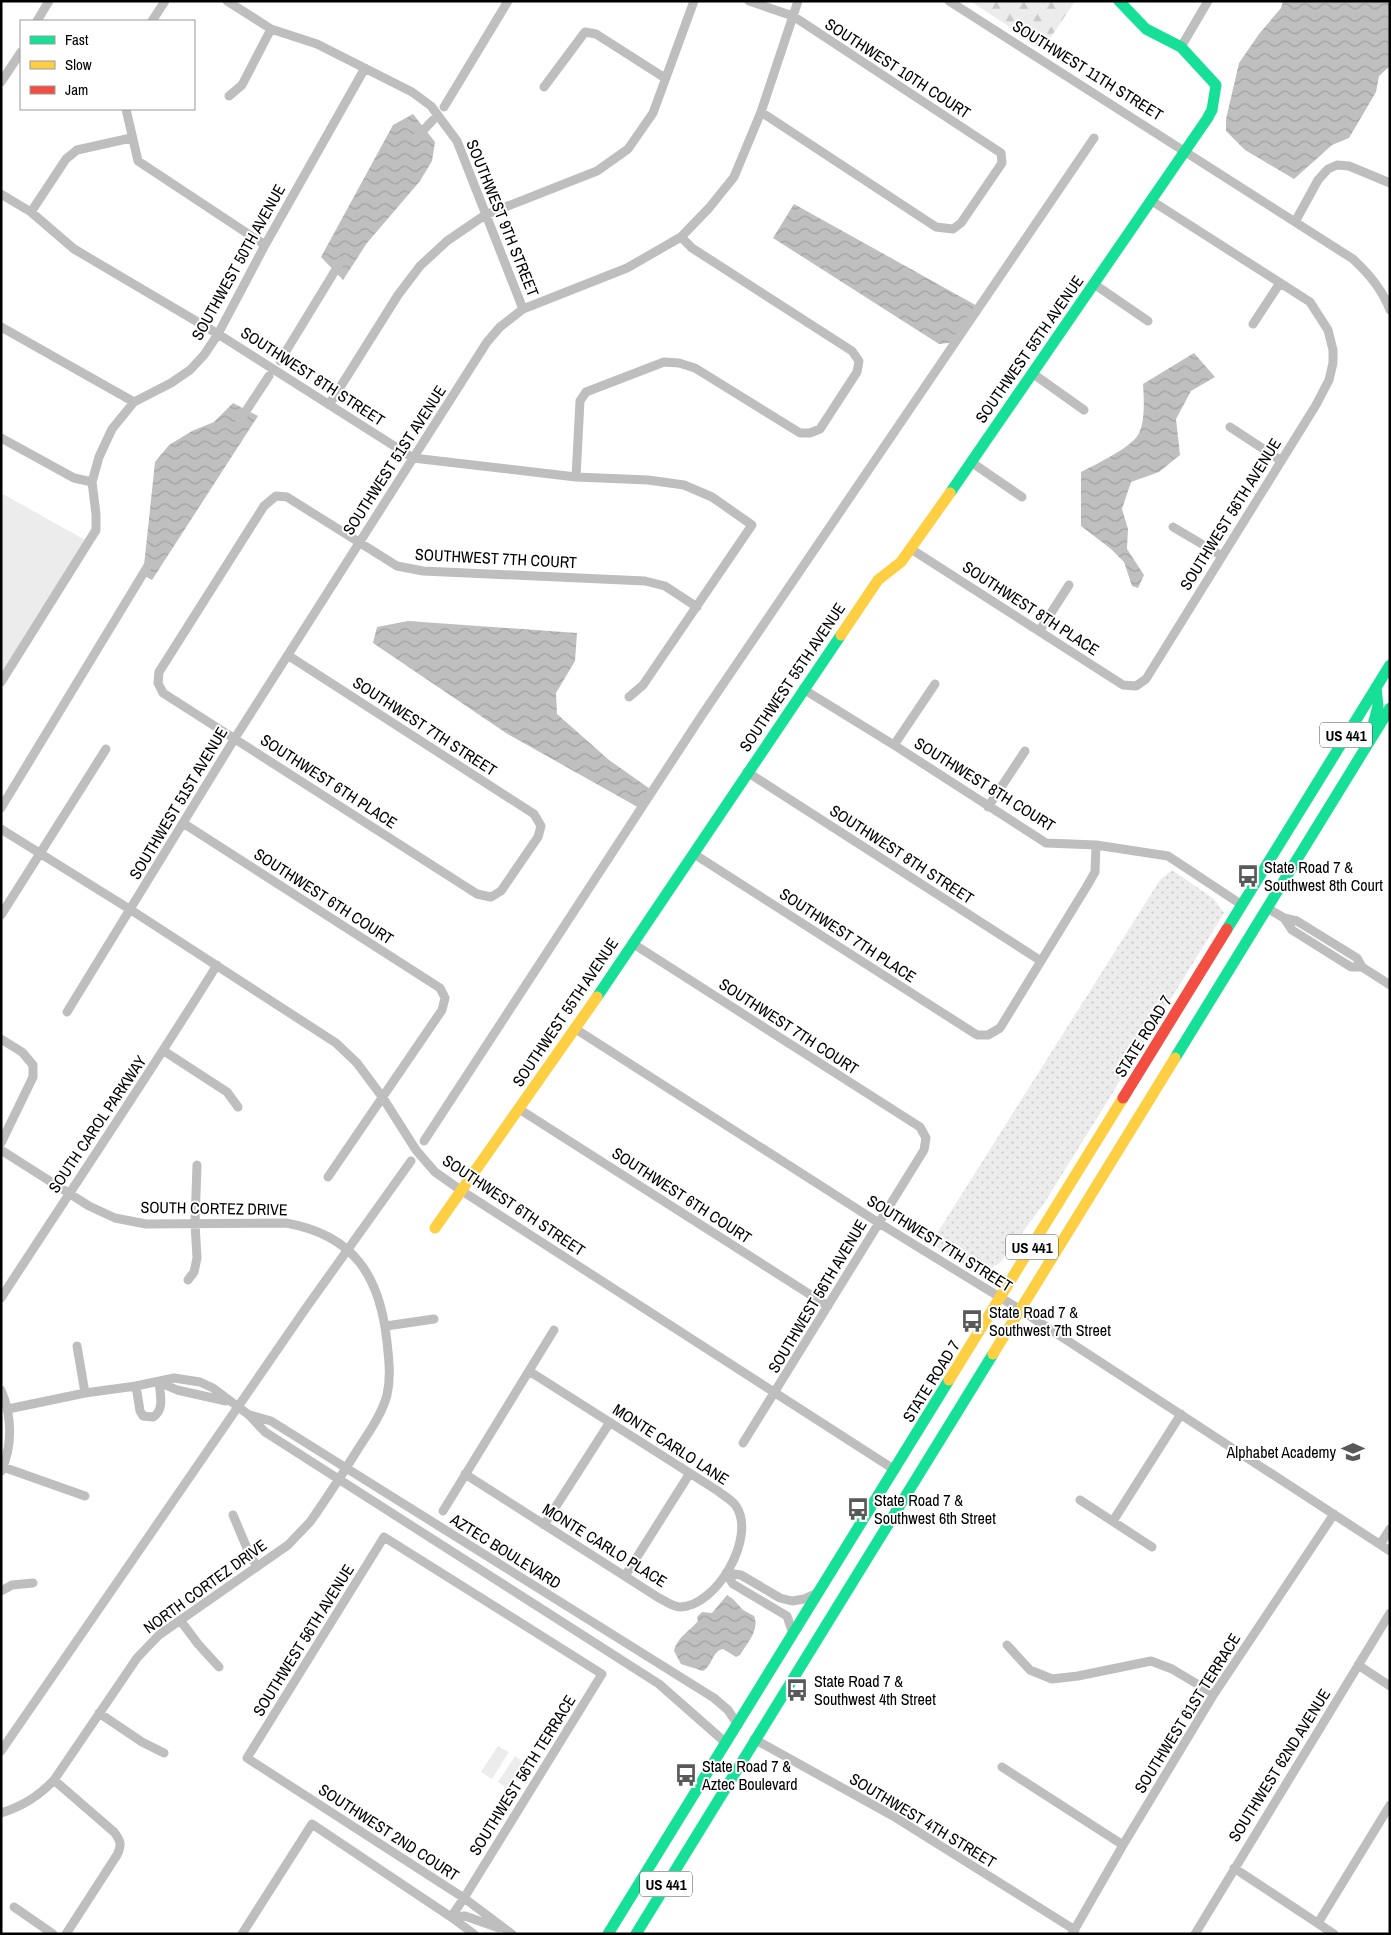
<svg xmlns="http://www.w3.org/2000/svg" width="1391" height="1935" font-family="'Archivo Narrow',sans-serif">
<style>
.grass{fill:url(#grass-dots)}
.forest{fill:url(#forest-firs)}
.park{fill:#ececec}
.water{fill:url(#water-waves)}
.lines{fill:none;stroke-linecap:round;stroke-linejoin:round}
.canal{stroke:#bfbfbf;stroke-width:9}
.street{stroke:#bebebe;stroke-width:9}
.fast{stroke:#16e098;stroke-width:11}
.slow{stroke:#ffcf43;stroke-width:11}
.jam{stroke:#f24e42;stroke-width:11}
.labels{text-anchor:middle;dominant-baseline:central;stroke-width:4;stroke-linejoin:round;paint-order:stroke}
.shield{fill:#fff;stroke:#4c4c4c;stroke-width:1}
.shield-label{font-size:15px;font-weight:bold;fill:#000}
.street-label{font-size:16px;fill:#000;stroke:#fff}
.poi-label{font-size:16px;fill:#000;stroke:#fff;text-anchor:start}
</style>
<defs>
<pattern id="grass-dots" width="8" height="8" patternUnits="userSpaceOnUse" patternTransform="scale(1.25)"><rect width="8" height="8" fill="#ececec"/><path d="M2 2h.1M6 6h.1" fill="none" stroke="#c9c9c9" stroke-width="1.8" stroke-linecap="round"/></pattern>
<pattern id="forest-firs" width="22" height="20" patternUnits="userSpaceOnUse" patternTransform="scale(1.25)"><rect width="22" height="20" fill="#ececec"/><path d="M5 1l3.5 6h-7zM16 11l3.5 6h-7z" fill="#c9c9c9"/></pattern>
<pattern id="water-waves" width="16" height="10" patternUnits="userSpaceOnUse" patternTransform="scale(1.25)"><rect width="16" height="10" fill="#bfbfbf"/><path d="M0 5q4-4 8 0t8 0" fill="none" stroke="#a2a2a2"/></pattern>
</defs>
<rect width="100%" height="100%" fill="#fff"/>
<!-- grass -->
<path class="grass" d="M1172,870L1214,899L1224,913L1045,1202L1000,1263L981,1274L931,1243L1160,880Z"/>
<!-- forest -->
<path class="forest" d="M970,1H1075L1043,49Z"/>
<!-- park -->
<path class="park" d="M1,493L87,541L1,678Z
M498,1746L509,1752L492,1779L481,1772Z
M515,1756L527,1764L510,1790L498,1782Z"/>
<!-- water -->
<path class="water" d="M1283,1H1390V66L1379,76L1376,92L1349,138L1332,145L1294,179L1245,150L1226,131V119L1239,63L1259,34L1281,8Z
M413,114L435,142L432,161L420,181L367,243L343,280L321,257L393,125Z
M794,204L979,307L956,342L939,344L773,238Z
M1194,353L1215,377L1191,391L1176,419L1180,455L1159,472L1131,482L1122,509L1128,529L1127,549L1144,575L1138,588L1132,586L1124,562L1111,549L1081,526V472C1098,463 1122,452 1135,439C1146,428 1144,399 1143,384Z
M233,403L258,416L152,580L143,575L155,462L169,445L192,431L214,422Z
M408,621L577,633L575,661L556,693L557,714L609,760L653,791L641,809L506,733L373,643L377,627Z
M727,1595L733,1599L743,1610L754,1616C760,1630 747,1643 740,1655L736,1657L723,1649C712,1651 713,1665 703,1671L681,1664L674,1651C678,1636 689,1632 698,1621L697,1617L702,1612L712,1613Z"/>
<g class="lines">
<!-- canal -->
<path class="canal" d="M444,107L508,1
M417,137L433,120
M280,361L341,261
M240,420L269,376
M1,808L149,564
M424,1141L702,715L1094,138
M1,1751L306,1308L411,1161"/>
<!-- street -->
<path class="street" d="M227,1L271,29L317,44L412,92L431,106L457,141L523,309
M749,1L793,16L1001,153L1002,163L961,223L953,229L936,227L761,112
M949,1L1353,259C1369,274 1382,289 1390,310
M37,21L49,1
M152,21L165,1
M1181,47L1208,1
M1,82L21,52
M544,87L585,32L596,34L665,78
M229,96L242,85L271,29
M126,109L138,161L265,245
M1,194L31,212L74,249L218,334L413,458L576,477L648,480L684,485L712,497L752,525L643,685L629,697
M31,212L66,159L77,150L131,138
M1295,222L1318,180L1328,169L1337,165L1349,166L1390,183
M1094,284L1148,321
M1253,324L1280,283
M1,327L134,402
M1032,373L1084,410
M329,405L398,295L420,266L447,241L485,215L597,171L628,149L653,113L694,1
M1230,427L1280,460
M1,438L74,478L92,482
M971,462L1022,497
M576,477L580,401L586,392L664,362L679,363L695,368L800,433H810L820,429L857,372L859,361L852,351L692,248L681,237
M1173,527L1222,556
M911,549L1123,685L1136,686L1146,679L1316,405L1329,380L1333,363V350L1328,330L1310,302L1152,201
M1040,630L1069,585
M289,656L534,814L541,826L538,837L501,891L491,897L477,894L163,693L158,683L159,672L264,506L276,496L287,497L397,566L423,571L645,581L665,586L697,607
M1,682L96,530V514L92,482L99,457L112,429L134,402L171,383L190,370L204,355L218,334L265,245L365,68
M803,689L894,745L1046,843L1096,845L1168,856L1242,905
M894,745L935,684
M747,772L1041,961
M988,807L1025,751
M183,823L440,988L445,998L442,1010L328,1177
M1,829L131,910L336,1043L357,1063L383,1098L416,1150L435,1172L462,1191L895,1470
M694,854L977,1035H988L1000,1028L1087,886L1095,872L1096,845
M1267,908L1284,918L1297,921L1357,958L1362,967L1390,985
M1,915L106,749
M1284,918L1292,930L1351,967H1362
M632,943L920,1127L926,1138L924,1150L743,1443
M67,1012L235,738L487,342L500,327L523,309L627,268L681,237L709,208L734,177L761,112L798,1
M574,1028L879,1223L1019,1309L1390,1551
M1,1039L22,1052L33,1065V1077L1,1143
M164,1051L227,1092L238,1107
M519,1109L828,1306
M1,1150L89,1206L115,1218L146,1224L286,1223C354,1235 380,1276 387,1342C389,1360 391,1377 387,1395C382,1414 369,1432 358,1449C343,1473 327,1498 310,1522L288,1545L159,1635L137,1658L54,1780C40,1795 21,1807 1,1813
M188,1280L194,1272L197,1258L195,1223L197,1165
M1,1298C73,1187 147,1078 217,965
M386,1326L434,1319
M77,1346L85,1393
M159,1382L177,1390L226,1401
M136,1386L140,1411L143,1416L153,1417C165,1410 160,1394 159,1382
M1,1390C12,1415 13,1446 1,1471
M8,1409L85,1393L136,1386L174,1378L200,1382L213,1388L249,1415L265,1432L659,1684L726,1743
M250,1415L271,1421L714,1698L728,1710L738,1725
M3,1467L85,1496
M465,1474L659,1598C665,1601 673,1607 680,1607C716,1607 757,1537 736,1506C732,1500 724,1496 718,1491L529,1371
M1080,1500L1152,1547
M443,1511L554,1330
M233,1515L249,1553L257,1567
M1113,1521L1181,1414
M544,1525L610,1422
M1381,1543L1390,1529
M726,1573L741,1575L780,1598L792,1601L804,1599L817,1593
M726,1573L733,1584L787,1616L793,1634
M625,1576L690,1473
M1,1591L12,1585L33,1583
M180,1620L198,1644L219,1667
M1007,1645L1030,1670L1052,1679L1078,1676L1151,1661L1172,1669L1214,1694
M1358,1665L1390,1686
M99,1713L142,1742L164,1753
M754,1739L893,1816L1075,1930
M1002,1767L1123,1845
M54,1780L114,1832C121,1841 122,1845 117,1855L66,1934
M1234,1868L1334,1934
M14,1907L53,1934
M451,1917L464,1898L602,1674L384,1537L247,1758L464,1898L512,1934
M451,1917L465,1916L499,1928
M1318,1923L1390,1805
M242,1934L312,1824L451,1917L474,1934
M1072,1934L1123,1845L1214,1694L1334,1514
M1195,1934L1390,1613"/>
<!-- fast -->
<path class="fast" d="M950,493L1207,119L1212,110L1216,85L1181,47L1146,29L1119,1
M1373,725L1378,706L1376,687
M1227,929L1390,665
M597,997L841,635
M1175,1058L1390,708
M608,1934L949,1380
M636,1934L993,1354"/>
<!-- slow -->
<path class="slow" d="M841,635L878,580L901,562L950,493
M435,1228L597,997
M993,1354L1175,1058
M949,1380L1123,1098"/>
<!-- jam -->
<path class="jam" d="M1123,1098L1227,929"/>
</g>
<!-- icons -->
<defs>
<symbol id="bus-bare" viewBox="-9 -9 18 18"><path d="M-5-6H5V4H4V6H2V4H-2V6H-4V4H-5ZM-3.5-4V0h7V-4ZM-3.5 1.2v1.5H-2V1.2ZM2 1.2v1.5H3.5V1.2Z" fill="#595959" stroke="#fff" stroke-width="2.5" paint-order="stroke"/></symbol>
<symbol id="school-bare" viewBox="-9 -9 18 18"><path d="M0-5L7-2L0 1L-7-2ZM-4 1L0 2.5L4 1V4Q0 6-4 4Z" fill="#595959" stroke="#fff" stroke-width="2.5" paint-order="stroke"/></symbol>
</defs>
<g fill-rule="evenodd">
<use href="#bus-bare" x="1232" y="860" width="32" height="32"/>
<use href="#bus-bare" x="956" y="1305" width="32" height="32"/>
<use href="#school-bare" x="1337" y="1436" width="32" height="32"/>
<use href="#bus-bare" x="842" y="1493" width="32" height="32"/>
<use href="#bus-bare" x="781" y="1674" width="32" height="32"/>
<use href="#bus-bare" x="670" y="1759" width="32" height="32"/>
</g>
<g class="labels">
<!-- shield labels -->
<g class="shield">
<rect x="1320" y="722.5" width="52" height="25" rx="4"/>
<rect x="1006" y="1234.5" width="52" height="25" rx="4"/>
<rect x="640" y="1871.5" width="52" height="25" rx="4"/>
</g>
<g class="shield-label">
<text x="1346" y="735">US 441</text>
<text x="1032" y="1247">US 441</text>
<text x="666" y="1884">US 441</text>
</g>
<!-- street labels -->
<g class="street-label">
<text transform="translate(898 68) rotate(33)">SOUTHWEST 10TH COURT</text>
<text transform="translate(1088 70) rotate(32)">SOUTHWEST 11TH STREET</text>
<text transform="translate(503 218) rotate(68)">SOUTHWEST 9TH STREET</text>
<text transform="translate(238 262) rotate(-61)">SOUTHWEST 50TH AVENUE</text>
<text transform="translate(1029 349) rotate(-55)">SOUTHWEST 55TH AVENUE</text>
<text transform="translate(313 376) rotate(33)">SOUTHWEST 8TH STREET</text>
<text transform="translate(394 460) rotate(-57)">SOUTHWEST 51ST AVENUE</text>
<text transform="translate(1230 514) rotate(-58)">SOUTHWEST 56TH AVENUE</text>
<text transform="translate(496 558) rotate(3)">SOUTHWEST 7TH COURT</text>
<text transform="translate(1031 608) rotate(33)">SOUTHWEST 8TH PLACE</text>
<text transform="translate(792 677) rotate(-56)">SOUTHWEST 55TH AVENUE</text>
<text transform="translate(425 726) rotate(33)">SOUTHWEST 7TH STREET</text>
<text transform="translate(329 781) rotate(33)">SOUTHWEST 6TH PLACE</text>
<text transform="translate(985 784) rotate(32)">SOUTHWEST 8TH COURT</text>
<text transform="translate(178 803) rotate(-59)">SOUTHWEST 51ST AVENUE</text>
<text transform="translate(902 854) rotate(33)">SOUTHWEST 8TH STREET</text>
<text transform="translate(324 896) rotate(33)">SOUTHWEST 6TH COURT</text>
<text transform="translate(848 935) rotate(33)">SOUTHWEST 7TH PLACE</text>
<text transform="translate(565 1012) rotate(-56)">SOUTHWEST 55TH AVENUE</text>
<text transform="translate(789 1026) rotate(33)">SOUTHWEST 7TH COURT</text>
<text transform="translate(1143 1036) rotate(-58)">STATE ROAD 7</text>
<text transform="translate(97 1124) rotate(-56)">SOUTH CAROL PARKWAY</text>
<text transform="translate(682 1195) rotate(33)">SOUTHWEST 6TH COURT</text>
<text transform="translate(514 1205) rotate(34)">SOUTHWEST 6TH STREET</text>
<text transform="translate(214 1208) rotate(1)">SOUTH CORTEZ DRIVE</text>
<text transform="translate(940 1243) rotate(32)">SOUTHWEST 7TH STREET</text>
<text transform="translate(817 1296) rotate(-59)">SOUTHWEST 56TH AVENUE</text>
<text transform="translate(931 1381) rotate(-58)">STATE ROAD 7</text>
<text transform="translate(671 1444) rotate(33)">MONTE CARLO LANE</text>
<text transform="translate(605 1545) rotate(32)">MONTE CARLO PLACE</text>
<text transform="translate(506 1551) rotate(32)">AZTEC BOULEVARD</text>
<text transform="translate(205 1586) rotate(-36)">NORTH CORTEZ DRIVE</text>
<text transform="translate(303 1640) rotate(-58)">SOUTHWEST 56TH AVENUE</text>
<text transform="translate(1187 1713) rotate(-58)">SOUTHWEST 61ST TERRACE</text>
<text transform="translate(1279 1765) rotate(-58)">SOUTHWEST 62ND AVENUE</text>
<text transform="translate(522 1775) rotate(-58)">SOUTHWEST 56TH TERRACE</text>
<text transform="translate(923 1820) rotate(31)">SOUTHWEST 4TH STREET</text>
<text transform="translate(389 1832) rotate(33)">SOUTHWEST 2ND COURT</text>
</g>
<!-- poi labels -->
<g class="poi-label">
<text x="1264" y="867">State Road 7 &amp;<tspan x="1264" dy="18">Southwest 8th Court</tspan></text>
<text x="989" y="1312">State Road 7 &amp;<tspan x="989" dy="18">Southwest 7th Street</tspan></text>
<text x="1336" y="1452" text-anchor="end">Alphabet Academy</text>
<text x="874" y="1500">State Road 7 &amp;<tspan x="874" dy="18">Southwest 6th Street</tspan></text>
<text x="814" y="1681">State Road 7 &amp;<tspan x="814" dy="18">Southwest 4th Street</tspan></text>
<text x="702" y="1766">State Road 7 &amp;<tspan x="702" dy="18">Aztec Boulevard</tspan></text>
</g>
</g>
<!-- border -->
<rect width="1391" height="1935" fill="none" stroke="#000000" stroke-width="5"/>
<!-- legend -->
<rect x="20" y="20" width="175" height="90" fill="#ffffff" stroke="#999999"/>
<rect x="30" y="36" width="25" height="8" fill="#16e098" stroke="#999999"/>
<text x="65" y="45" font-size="15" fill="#000000">Fast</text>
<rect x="30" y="61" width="25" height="8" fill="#ffcf43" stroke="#999999"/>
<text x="65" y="70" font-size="15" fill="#000000">Slow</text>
<rect x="30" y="86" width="25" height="8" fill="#f24e42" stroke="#999999"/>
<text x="65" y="95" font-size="15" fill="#000000">Jam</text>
</svg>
